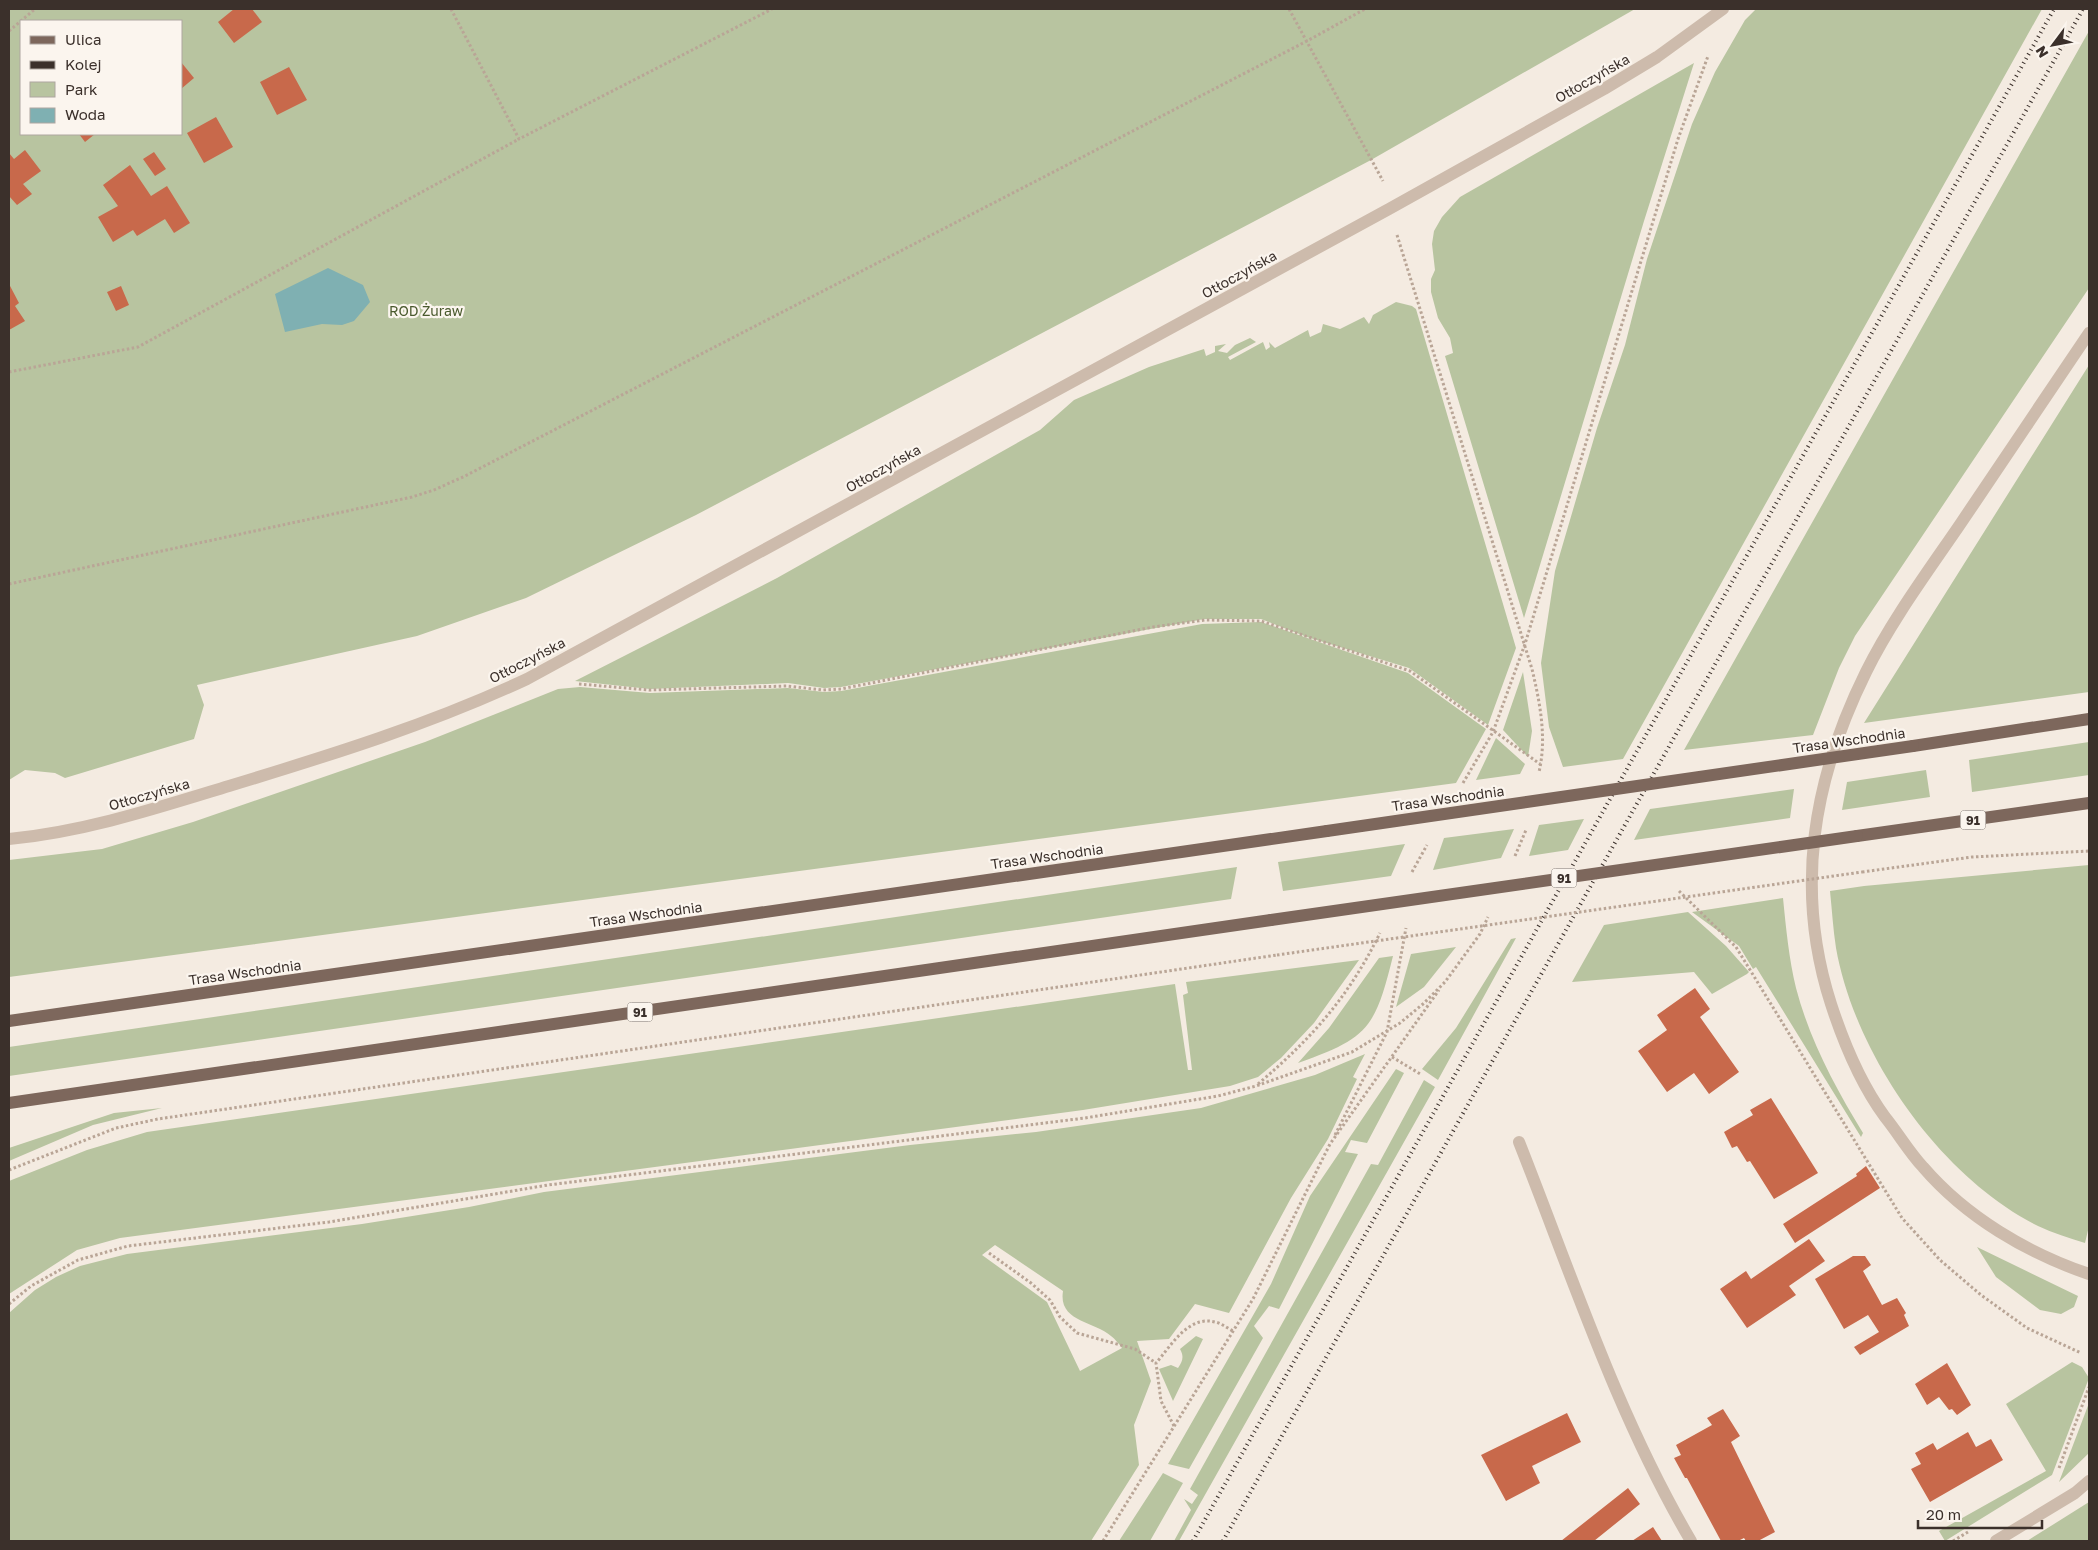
<svg xmlns="http://www.w3.org/2000/svg" width="2098" height="1550" font-family="'Golos Text',sans-serif">
<style>
.green{fill:#b8c4a0;fill-rule:evenodd}
.water{fill:#7fb0b2}
.building{fill:#c8694b}
.lines{fill:none;stroke-linecap:round;stroke-linejoin:round}
.path{stroke:#b9a596;stroke-width:3;stroke-dasharray:2.5 2.5;stroke-linecap:butt}
.minor{stroke:#cdbbac;stroke-width:12}
.primary{stroke:#7d675c;stroke-width:12}
.rail{stroke:#3b302b;stroke-width:4;stroke-dasharray:1 4;stroke-linecap:butt}
.path-bridge{stroke:#b9a596;stroke-width:3;stroke-dasharray:2.5 2.5;stroke-linecap:butt}
.primary-bridge{stroke:#7d675c;stroke-width:12}
.labels{text-anchor:middle;dominant-baseline:central;stroke-width:4.5;stroke-linejoin:round;paint-order:stroke}
.shield{fill:#fbf5ee;stroke:#756b66;stroke-width:1}
.shield-label{font-size:12px;font-weight:bold;fill:#3b302b}
.street-label{font-size:14px;fill:#3b302b;stroke:#fbf5ee}
.park-label{font-size:14px;fill:#4a5a2e;stroke:#fbf5ee}
</style>
<rect width="100%" height="100%" fill="#f4ebe1"/>
<!-- green -->
<path class="green" d="M9,9H1635L1371,160L696,515L526,598L417,636L197,685L204,705L194,739L65,778L55,773L25,770L9,780ZM21,21H181V134H21Z
M1756,9H2042L1623,759L1563,767L1549,727L1541,663L1555,571L1597,428L1625,345L1647,259L1692,124L1715,72L1745,20Z
M2089,31V288L1855,636L1839,668L1813,735L1684,750Z
M1694,63L1644,221L1524,618L1445,356L1453,353L1450,338L1438,318L1431,292V279L1435,270L1432,244L1434,231L1442,217L1460,197Z
M1396,302L1412,306L1416,309L1516,648L1488,725L1409,668L1307,637L1261,619H1204L841,687L824,688L788,683L650,689L575,681L777,578L1040,430L1074,400L1149,367L1204,349L1206,356L1215,352V346L1226,344L1218,351L1227,353L1235,345L1250,338L1256,342L1228,357L1230,360L1263,342L1266,350L1270,347L1269,342L1275,348L1308,330L1310,337L1321,332L1323,324L1340,329L1364,317L1369,324L1373,315Z
M2089,365V692L1864,723Z
M1261,622L1408,673L1486,729L1456,783L9,977V860L102,849L193,822L425,742L558,689L580,687L650,693L788,688L824,692L841,691L1202,624Z
M1523,672L1532,731L1528,757L1503,730Z
M1496,738L1525,764L1520,774L1476,780Z
M2089,742V775L1972,792L1969,760Z
M1926,770L1930,797L1842,810L1847,782Z
M1794,789L1790,818L1634,840L1650,809Z
M1584,819L1568,850L1529,856L1539,825Z
M1514,829L1501,858L1433,870L1444,838Z
M1405,844L1391,876L1283,891L1278,862Z
M2089,865V1226L2085,1243C2069,1238 2053,1233 2038,1226C1940,1177 1855,1055 1836,948C1833,929 1832,910 1830,891L1864,886Z
M1237,867L1231,899L9,1076V1047Z
M1783,898C1786,928 1789,959 1796,988C1810,1041 1835,1087 1863,1133L1861,1137L1756,967L1753,969L1739,946L1692,912Z
M1688,912L1726,946L1749,972L1747,974L1712,994L1694,972L1572,982L1604,925Z
M1516,938L1438,1080L1422,1069L1456,1028L1511,939Z
M1456,947L1424,987L1396,1007L1411,954Z
M1393,956C1375,1028 1369,1038 1298,1063L1329,1028L1379,958Z
M1359,960L1314,1023L1281,1058L1258,1077L1230,1086L1083,1110L120,1238L77,1250L9,1294V1181L87,1150L147,1132L1175,984L1188,1070H1192L1183,995L1188,993L1186,982Z
M1365,1054L1353,1077L1357,1079L1328,1139L1291,1198L1229,1313L1195,1304L1169,1339L1137,1341L1151,1381L1134,1425L1139,1465L1091,1541H9V1313L35,1290L56,1277L80,1266L127,1254L362,1224L469,1207L544,1192L910,1145L1036,1132L1201,1108L1315,1075ZM995,1245L1063,1291C1058,1322 1094,1321 1111,1336C1115,1339 1119,1344 1122,1348L1080,1371L1047,1302L982,1255Z
M1396,1069L1404,1073L1367,1143L1351,1140L1345,1152L1358,1154L1279,1309L1269,1306L1254,1326L1263,1338L1189,1469L1168,1464L1271,1284L1310,1196Z
M1424,1080L1435,1087L1179,1541H1174L1191,1510L1184,1499L1192,1504L1198,1495L1190,1489L1371,1164L1378,1165Z
M162,1108L93,1125L9,1161V1148L114,1113Z
M1977,1247L2078,1296L2074,1307L2061,1314L2040,1310L1996,1277Z
M1196,1336L1203,1339L1173,1401L1159,1369L1171,1365L1178,1368C1183,1361 1184,1356 1180,1349Z
M2072,1362L2082,1367L2089,1378L2052,1475L1945,1541L1939,1531L2046,1471L2006,1404Z
M2089,1403V1453L2059,1482Z
M1163,1473L1183,1483L1150,1541H1119Z
M2089,1502V1541H2027Z"/>
<!-- water -->
<path class="water" d="M328,268L363,285L370,302L354,321L342,325L322,324L285,332L275,294Z"/>
<!-- building -->
<path class="building" d="M234,9H252L262,22L234,43L218,22Z
M181,62L194,78L181,89Z
M289,67L307,100L277,115L260,82Z
M216,117L233,147L204,163L187,133Z
M79,134H95L85,142Z
M25,150L41,171L23,184L32,194L17,205L9,196V153L14,159Z
M154,152L166,169L155,176L143,159Z
M130,165L151,196L167,186L190,223L174,233L165,219L137,236L133,230L113,242L98,217L118,206L103,185Z
M9,284L19,303L15,306L25,321L9,330Z
M121,286L129,305L116,311L107,292Z
M1695,988L1710,1009L1700,1017L1739,1072L1709,1094L1694,1073L1667,1092L1638,1051L1667,1030L1657,1015Z
M1771,1098L1818,1173L1774,1199L1750,1161L1747,1162L1737,1146L1732,1148L1724,1132L1753,1115L1750,1110Z
M1866,1166L1880,1188L1795,1243L1783,1224L1857,1176L1856,1174Z
M1809,1239L1825,1261L1789,1286L1796,1295L1747,1328L1720,1289L1746,1271L1751,1279Z
M1853,1256H1865L1871,1265L1863,1271L1882,1305L1897,1298L1906,1313L1904,1315L1909,1326L1860,1355L1854,1347L1879,1332L1868,1315L1844,1329L1815,1279Z
M1947,1363L1971,1405L1957,1415L1952,1409L1949,1410L1939,1397L1927,1405L1915,1384Z
M1723,1409L1740,1436L1731,1442L1775,1532L1758,1541H1746L1744,1538L1738,1541H1721L1687,1478H1685L1674,1458L1681,1455L1676,1445L1712,1425L1707,1418Z
M1567,1413L1581,1442L1532,1466L1540,1483L1506,1501L1481,1455Z
M1968,1432L1976,1447L1991,1439L2003,1460L1930,1502L1911,1469L1921,1464L1915,1453L1933,1443L1937,1450Z
M1628,1488L1640,1504L1594,1541H1561Z
M1653,1527L1662,1541H1632Z"/>
<g class="lines">
<!-- path -->
<path class="path" d="M451,9L519,139L772,9
M1289,9L1383,181
M9,31L35,9
M1397,235L1532,669C1540,703 1547,738 1539,772
M9,372L138,347L519,139
M9,584L412,497L434,490L465,476L1307,41L1365,9
M579,684L649,690L787,686L823,690L841,689L1153,627L1205,620L1261,621L1410,671L1540,764
M1463,783L1493,732L1525,644L1678,139L1708,56
M1515,856L1526,830
M1412,872L1427,845
M1862,872L1972,857L2089,851
M1679,891L1736,947L1902,1218L1940,1260L1981,1295L2027,1328L2081,1353
M1392,1057L1422,1075
M1258,1084C1312,1038 1348,998 1380,933
M1335,1135L1387,1032L1406,928
M9,1170L116,1128L158,1119L1277,955
M989,1253L1031,1283L1050,1300L1060,1317L1077,1333L1135,1349L1156,1363
M9,1304L31,1286L78,1260L128,1246L329,1222L548,1185L1085,1118L1218,1096L1256,1086L1352,1052L1400,1023L1423,1004L1445,982L1480,934L1488,917
M1174,1426L1161,1401L1156,1363C1171,1346 1188,1315 1215,1322C1221,1323 1227,1328 1233,1331
M2059,1468L2089,1387
M1103,1541L1253,1299L1330,1144L1439,990
M1953,1541L1968,1532"/>
<!-- minor -->
<path class="minor" d="M2089,333C2046,396 2004,460 1961,523C1929,570 1891,621 1866,672C1813,779 1794,889 1831,1004C1844,1044 1860,1083 1885,1117C1898,1133 1909,1152 1923,1167C1966,1217 2027,1253 2089,1274
M9,839C84,832 157,808 229,786C331,755 431,724 527,679L1389,209L1604,89L1657,57L1723,9
M1519,1142C1572,1276 1618,1417 1691,1541
M1996,1541L2075,1493L2089,1481"/>
<!-- primary -->
<path class="primary" d="M1913,746L2089,719
M1857,836L2089,803
M9,1021L1327,831
M9,1103L1271,920"/>
<!-- rail -->
<path class="rail" d="M1193,1541L2054,9
M1223,1541L2083,9"/>
<!-- path-bridge -->
<path class="path-bridge" d="M1277,955L1862,872"/>
<!-- primary-bridge -->
<path class="primary-bridge" d="M1327,831L1913,746
M1271,920L1857,836"/>
</g>
<g class="labels">
<!-- shield labels -->
<g class="shield">
<rect x="1960.5" y="810.5" width="25" height="19" rx="4"/>
<rect x="1551.5" y="868.5" width="25" height="19" rx="4"/>
<rect x="627.5" y="1002.5" width="25" height="19" rx="4"/>
</g>
<g class="shield-label">
<text x="1973" y="820">91</text>
<text x="1564" y="878">91</text>
<text x="640" y="1012">91</text>
</g>
<!-- street labels -->
<g class="street-label">
<text transform="translate(1592 78) rotate(-30)">Otłoczyńska</text>
<text transform="translate(1239 274) rotate(-29)">Otłoczyńska</text>
<text transform="translate(883 468) rotate(-29)">Otłoczyńska</text>
<text transform="translate(527 660) rotate(-27)">Otłoczyńska</text>
<text transform="translate(1849 740) rotate(-8)">Trasa Wschodnia</text>
<text transform="translate(149 794) rotate(-16)">Otłoczyńska</text>
<text transform="translate(1448 798) rotate(-8)">Trasa Wschodnia</text>
<text transform="translate(1047 856) rotate(-8)">Trasa Wschodnia</text>
<text transform="translate(646 914) rotate(-8)">Trasa Wschodnia</text>
<text transform="translate(245 972) rotate(-8)">Trasa Wschodnia</text>
</g>
<!-- park labels -->
<g class="park-label">
<text x="426" y="310">ROD Żuraw</text>
</g>
</g>
<!-- border -->
<rect width="2098" height="1550" fill="none" stroke="#3b302b" stroke-width="20"/>
<!-- legend -->
<rect x="20" y="20" width="162" height="115" fill="#fbf5ee" stroke="#aea6a0"/>
<rect x="30" y="36" width="25" height="8" fill="#7d675c" stroke="#aea6a0"/>
<text x="65" y="45" font-size="15" fill="#3b302b">Ulica</text>
<rect x="30" y="61" width="25" height="8" fill="#3b302b" stroke="#aea6a0"/>
<text x="65" y="70" font-size="15" fill="#3b302b">Kolej</text>
<rect x="30" y="82" width="25" height="15" fill="#b8c4a0" stroke="#aea6a0"/>
<text x="65" y="95" font-size="15" fill="#3b302b">Park</text>
<rect x="30" y="108" width="25" height="15" fill="#7fb0b2" stroke="#aea6a0"/>
<text x="65" y="120" font-size="15" fill="#3b302b">Woda</text>
<!-- north arrow -->
<g transform="translate(2053 45) rotate(238)" stroke="#fbf5ee" stroke-width="4" paint-order="stroke">
<path d="M0-4L9 19L0 12L-9 19Z" fill="#3b302b"/>
<text y="-8" font-size="14" font-weight="bold" text-anchor="middle" fill="#3b302b">N</text>
</g>
<!-- scale -->
<path d="M1918 1520v8h124v-8" fill="none" stroke="#3b302b" stroke-width="2.5"/>
<text x="1926" y="1520" font-size="15" fill="#3b302b" stroke="#fbf5ee" stroke-width="4" paint-order="stroke">20 m</text>
</svg>
